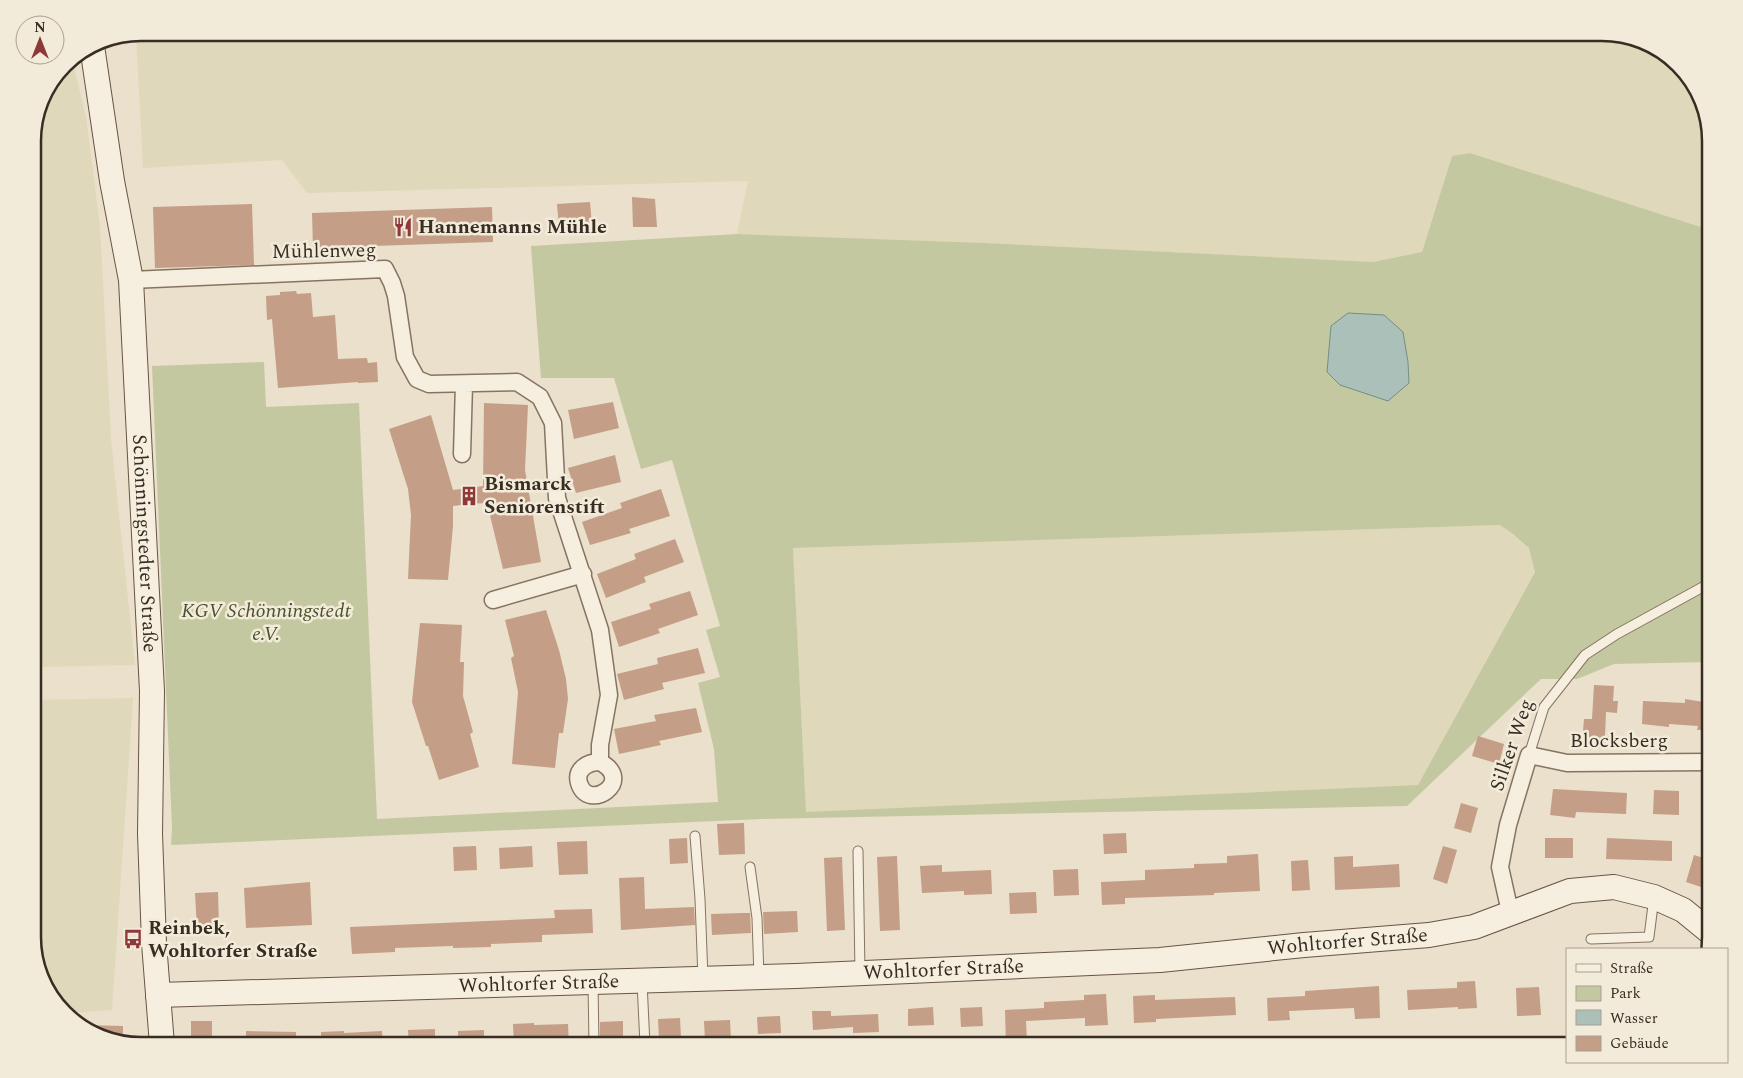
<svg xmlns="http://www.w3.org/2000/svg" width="1743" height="1078" font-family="Spectral,serif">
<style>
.farmland{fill:#dfd8ba}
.green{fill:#c4c8a0;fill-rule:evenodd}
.water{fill:#abc0b9;stroke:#728e86}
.building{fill:#c49e86}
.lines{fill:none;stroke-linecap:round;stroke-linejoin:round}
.lane-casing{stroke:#867461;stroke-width:11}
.street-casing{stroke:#867461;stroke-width:19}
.secondary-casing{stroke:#685544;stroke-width:26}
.lane{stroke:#f6eede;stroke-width:9}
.street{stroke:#f6eede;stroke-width:16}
.secondary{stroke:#f6eede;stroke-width:24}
.labels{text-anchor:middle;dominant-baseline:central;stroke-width:5;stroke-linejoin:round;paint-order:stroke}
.poi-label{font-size:20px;font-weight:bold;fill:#382d23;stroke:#f3ebda;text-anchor:start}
.street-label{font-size:20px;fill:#382d23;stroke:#f3ebda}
.park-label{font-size:20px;font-style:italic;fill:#49522c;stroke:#f3ebda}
.rim{fill:none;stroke:#382d23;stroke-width:2.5}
</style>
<rect width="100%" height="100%" fill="#eae0cb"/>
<!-- farmland -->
<path class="farmland" d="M141,32L1602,33L1657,47L1696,86L1710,134V230L1470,153L1452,156L1422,252L1373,262L986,243L737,234L748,181L307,193L282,160L143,168L136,33Z
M72,59L86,117L100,226L111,439L135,665L33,667V134L44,93L64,64Z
M1500,525L1513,534L1529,548L1535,571L1418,785L806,813L793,548Z
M133,698L112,1010L68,1013L47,992L33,944V700Z"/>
<!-- green -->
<path class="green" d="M1470,153L1710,230V662L1614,664L1577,679H1541L1407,806L761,819L171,845L172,828L152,366L264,362L266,407L359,403L377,819L718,802L714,749L698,683L720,677L706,630L720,626L672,460L641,469L614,378H541L531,246L737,234L986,243L1373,262L1422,252L1452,156ZM1500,525L1513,534L1529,548L1535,572L1418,785L806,812L793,548Z"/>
<!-- water -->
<path class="water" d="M1348,313L1384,315L1403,332L1408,362L1409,383L1388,401L1340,385L1327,372L1331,326Z"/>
<!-- building -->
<path class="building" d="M632,197L655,199L657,227H633Z
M590,202L592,225L559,227L557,204Z
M252,204L254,265L155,268L153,207Z
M492,207L493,242L313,248L312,213Z
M296,291L297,294L311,293L313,317L335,315L338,359L367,358L368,363L377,362L378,382L358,383V382L278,388L272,319L267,320L266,296L280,295V292Z
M613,402L619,428L574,439L568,410Z
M484,403L528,405L525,470L541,562L503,569L487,503L469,504L453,506V526L448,580L408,579L411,515L408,489L389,429L431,415L453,490L483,486Z
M615,455L621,482L576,493L568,468Z
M661,489L670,516L629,529L631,533L590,545L582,522L622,508L620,503Z
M675,539L684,562L644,577L646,582L606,598L597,574L636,559L634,554Z
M690,591L698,615L658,629L660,633L619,647L611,622L651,609L649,604Z
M546,610L559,650L566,679L568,699L563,733H559L555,768L512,764L518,692L511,658L514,656L505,620Z
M420,623L462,625L460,662H464L463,696L473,732L470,734L479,767L439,780L428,746H426L412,702Z
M698,648L705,673L662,683L664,689L624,700L617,674L658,664L657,658Z
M1594,685L1614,686L1613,701H1618L1617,713L1606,712L1605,736H1611L1610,748L1588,747L1589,731H1583L1584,719H1592Z
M1685,699L1710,703V730H1697L1698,726L1669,724V727L1642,724L1643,701L1685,703Z
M696,708L702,732L659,741L661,745L619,754L614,729L656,721L654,715Z
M1478,736L1504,744L1499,764L1472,756Z
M1553,789L1627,793L1626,814L1576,812L1575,818L1550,815Z
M1654,790L1679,791V815L1653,814Z
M1461,803L1478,808L1471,833L1454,828Z
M744,823L745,854L719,855L717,824Z
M1126,833L1127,853L1104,854L1103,834Z
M687,838L688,863L670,864L669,839Z
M1545,838H1573V858H1545Z
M1607,838L1672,841V861L1606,859Z
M587,841L588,874L559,875L557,842Z
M476,846L477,870L454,871L453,847Z
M532,846L533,867L500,869L499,848Z
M1443,846L1457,850L1447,884L1433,879Z
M1258,854L1260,891L1214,893V895L1125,898V904L1102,905L1101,882L1145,880V870L1194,868V864L1227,863V856Z
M1694,855L1710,860V890L1686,882Z
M897,856L900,930L880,931L877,857Z
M1353,856V867L1399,864L1400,887L1335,890L1334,857Z
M842,857L845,930L827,931L824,858Z
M1308,860L1310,890L1292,891L1291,861Z
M942,865V872L991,870L992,894L964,895V891L922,893L920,866Z
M1078,869L1079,895L1054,896L1053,870Z
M644,877L645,909L694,907L695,925L621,930L619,878Z
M310,882L312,925L246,928L244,888Z
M218,892L219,928L197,929L195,893Z
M1036,892L1037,913L1010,914L1009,893Z
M592,909L593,933L542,935V942L491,944V947L453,948V946L395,948V952L352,954L350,927L555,918L554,910Z
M797,911L798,932L764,934L763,912Z
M743,913H750L751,933L712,935L711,914Z
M1475,981L1477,1008L1458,1009V1007L1408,1010L1407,990L1457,988V982Z
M1379,986L1380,1018L1355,1019L1354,1008L1289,1011L1290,1020L1268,1021L1267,998L1305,996V991Z
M1539,987L1541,1015L1517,1016L1516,988Z
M1106,994L1108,1025L1085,1026V1018L1026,1021L1027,1044L1006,1045L1005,1010L1044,1008V1002L1084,1000V995Z
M1155,995V1000L1235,997L1236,1015L1156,1019V1022L1134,1023L1133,996Z
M933,1007L934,1025L908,1026V1009Z
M982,1007L983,1026L961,1027L960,1008Z
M812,1011H831V1016L878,1014L879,1032L853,1033V1027L813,1030Z
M780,1016L781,1033L758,1034L757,1017Z
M680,1018L681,1038L659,1039L658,1019Z
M730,1020L731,1040L705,1041L704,1021Z
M191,1021H212V1046H191Z
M623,1021V1039L600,1040V1022Z
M534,1023V1025L568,1024L569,1046H550V1043L514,1045L513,1024Z
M83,1025L123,1026V1041L86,1031L83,1028Z
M435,1029V1046H409L408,1030Z
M484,1030V1046H458V1031Z
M246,1031L296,1032V1046H246Z
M344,1031V1033L382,1031L383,1046H321V1032Z"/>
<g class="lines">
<defs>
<path id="lane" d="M1529,755L1544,707L1585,655L1617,634L1710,583
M695,836L700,899L703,979
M858,851L860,973
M750,867L757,918L759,977
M1591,939L1649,937L1654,897
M642,982L645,1045
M593,983L594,1045"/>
<path id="street" d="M131,280L385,269L392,283L396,296L405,357L417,379L429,384L517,382L540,397L553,423L557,498L600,630L609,695L600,745V762C588,762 575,769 579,783C588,813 636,781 600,762
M462,454L464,384
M493,600L583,574
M1510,912L1500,867L1508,825L1529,755L1567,763L1710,762"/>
<g id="secondary">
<path id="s1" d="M92,46L112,181L131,280L152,691L150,834L154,943L162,1045"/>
<path id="s2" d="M158,995L796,976L1160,960L1304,945L1429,935L1474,927L1570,891L1614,887L1654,897L1683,910L1710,932"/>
</g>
</defs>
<!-- lane casing -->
<use href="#lane" class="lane-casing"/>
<!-- street casing -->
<use href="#street" class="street-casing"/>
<!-- secondary casing -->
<use href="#secondary" class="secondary-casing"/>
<!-- lane -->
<use href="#lane" class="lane"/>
<!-- street -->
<use href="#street" class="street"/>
<!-- secondary -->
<use href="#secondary" class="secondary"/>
</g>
<!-- icons -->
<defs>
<symbol id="restaurant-bare" viewBox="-9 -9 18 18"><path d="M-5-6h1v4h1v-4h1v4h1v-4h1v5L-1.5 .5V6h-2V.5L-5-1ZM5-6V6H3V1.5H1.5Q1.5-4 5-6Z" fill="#8e383a" stroke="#f3ebda" stroke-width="2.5" paint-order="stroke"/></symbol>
<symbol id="building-bare" viewBox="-9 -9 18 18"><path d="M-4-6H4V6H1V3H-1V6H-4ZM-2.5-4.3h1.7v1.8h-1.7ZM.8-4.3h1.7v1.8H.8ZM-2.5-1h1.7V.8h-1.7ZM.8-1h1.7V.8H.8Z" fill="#8e383a" stroke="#f3ebda" stroke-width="2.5" paint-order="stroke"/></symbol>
<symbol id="bus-bare" viewBox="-9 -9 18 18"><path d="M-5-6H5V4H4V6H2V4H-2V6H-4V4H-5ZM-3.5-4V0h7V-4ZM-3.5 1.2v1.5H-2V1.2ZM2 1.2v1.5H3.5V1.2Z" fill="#8e383a" stroke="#f3ebda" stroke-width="2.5" paint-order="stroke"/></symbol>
</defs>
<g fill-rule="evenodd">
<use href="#restaurant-bare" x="389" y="213" width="28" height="28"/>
<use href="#building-bare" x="455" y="482" width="28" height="28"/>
<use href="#bus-bare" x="119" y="925" width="28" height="28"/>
</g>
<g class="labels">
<!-- poi labels -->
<g class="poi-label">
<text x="418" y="227">Hannemanns Mühle</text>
<text x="484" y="484">Bismarck<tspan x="484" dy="23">Seniorenstift</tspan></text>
<text x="148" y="928">Reinbek,<tspan x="148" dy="23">Wohltorfer Straße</tspan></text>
</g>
<!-- street labels -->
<g class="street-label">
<text transform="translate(324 251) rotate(-1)">Mühlenweg</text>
<text stroke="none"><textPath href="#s1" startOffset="501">Schönningstedter Straße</textPath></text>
<text x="1619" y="741">Blocksberg</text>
<text transform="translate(1512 745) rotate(-71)">Silker Weg</text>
<text stroke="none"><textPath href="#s2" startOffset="1191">Wohltorfer Straße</textPath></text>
<text stroke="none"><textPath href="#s2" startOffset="786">Wohltorfer Straße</textPath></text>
<text stroke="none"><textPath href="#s2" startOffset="381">Wohltorfer Straße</textPath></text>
</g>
<!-- park labels -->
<g class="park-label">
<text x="266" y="611">KGV Schönningstedt<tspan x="266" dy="23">e.V.</tspan></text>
</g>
</g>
<!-- crop -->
<path d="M0 0H1743V1078H0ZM141 41H1602A100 100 0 0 1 1702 141V937A100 100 0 0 1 1602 1037H141A100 100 0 0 1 41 937V141A100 100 0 0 1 141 41Z" fill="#f3ebda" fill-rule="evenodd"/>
<path class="rim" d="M141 41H1602A100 100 0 0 1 1702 141V937A100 100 0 0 1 1602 1037H141A100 100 0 0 1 41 937V141A100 100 0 0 1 141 41Z"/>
<!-- legend -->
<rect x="1566" y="948" width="162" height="115" fill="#f3ebda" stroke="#a89f91"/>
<rect x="1576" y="964" width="25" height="8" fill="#f6eede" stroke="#a89f91"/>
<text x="1610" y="973" font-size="15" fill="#382d23">Straße</text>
<rect x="1576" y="986" width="25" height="15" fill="#c4c8a0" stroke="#a89f91"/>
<text x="1610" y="998" font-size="15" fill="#382d23">Park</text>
<rect x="1576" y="1010" width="25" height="15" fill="#abc0b9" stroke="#a89f91"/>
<text x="1610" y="1023" font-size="15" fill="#382d23">Wasser</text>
<rect x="1576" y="1036" width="25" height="15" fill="#c49e86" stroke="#a89f91"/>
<text x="1610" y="1048" font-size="15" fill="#382d23">Gebäude</text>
<!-- north arrow -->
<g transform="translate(40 40)"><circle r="24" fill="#f3ebda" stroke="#a89f91"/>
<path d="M0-4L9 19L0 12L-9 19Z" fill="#8e383a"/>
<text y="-8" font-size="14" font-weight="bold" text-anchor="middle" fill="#382d23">N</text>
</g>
</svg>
